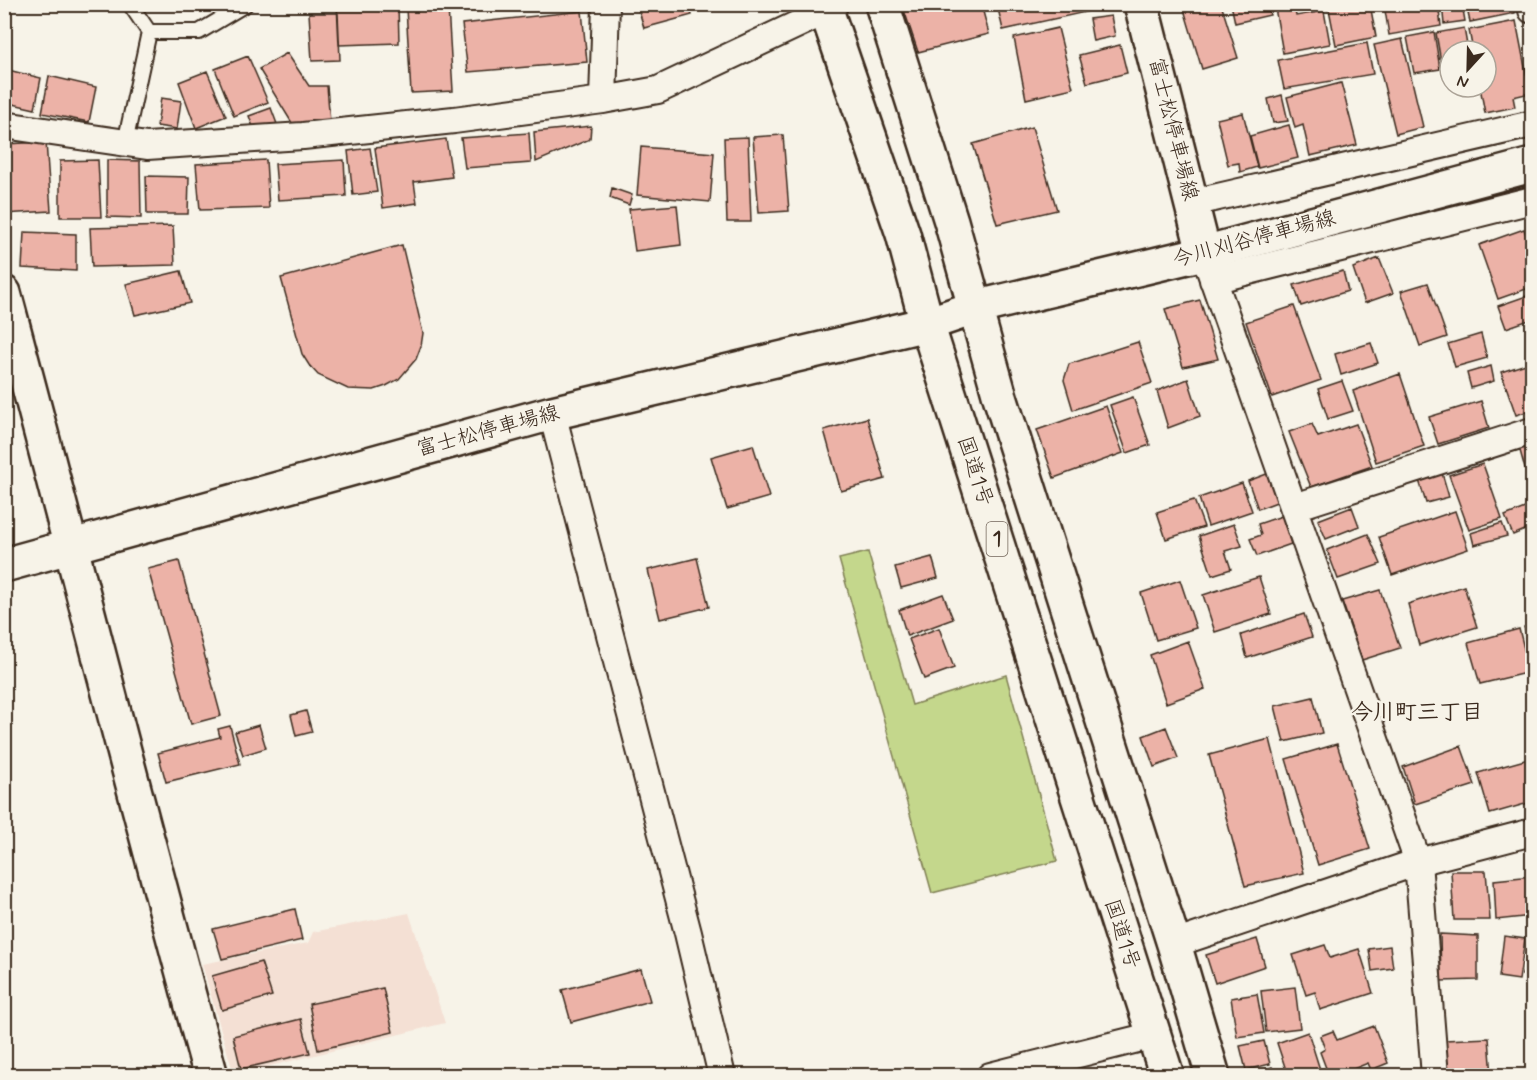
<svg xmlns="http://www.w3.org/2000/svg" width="1537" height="1080" font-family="Mynerve,'Klee One',sans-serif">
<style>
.built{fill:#f4e0d4}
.green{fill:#c4d78c;stroke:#808055;stroke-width:1.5}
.building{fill:#ecb2a7;stroke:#3b2a1e;stroke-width:1.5}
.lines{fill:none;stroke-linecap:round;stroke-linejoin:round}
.service-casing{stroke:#3b2a1e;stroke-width:18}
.minor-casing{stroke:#3b2a1e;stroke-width:30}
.tertiary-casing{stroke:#3b2a1e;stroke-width:38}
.secondary-casing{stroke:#3b2a1e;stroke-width:38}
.trunk-casing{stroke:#3b2a1e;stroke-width:38}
.service{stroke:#f7f3e8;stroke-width:14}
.minor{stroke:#f7f3e8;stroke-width:26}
.tertiary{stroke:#f7f3e8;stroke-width:33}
.secondary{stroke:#f7f3e8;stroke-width:33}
.trunk{stroke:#f7f3e8;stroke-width:33}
.labels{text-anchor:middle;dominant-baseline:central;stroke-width:5;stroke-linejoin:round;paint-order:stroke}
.shield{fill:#f7f3e8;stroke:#73665b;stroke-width:1.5}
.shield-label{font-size:20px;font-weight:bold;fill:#3b2a1e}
.street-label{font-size:21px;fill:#3b2a1e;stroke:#f7f3e8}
.neighbourhood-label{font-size:22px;font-weight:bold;fill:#3b2a1e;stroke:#f7f3e8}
</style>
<rect width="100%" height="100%" fill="#f7f3e8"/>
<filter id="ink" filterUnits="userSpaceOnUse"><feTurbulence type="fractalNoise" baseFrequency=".0167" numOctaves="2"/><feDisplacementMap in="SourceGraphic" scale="12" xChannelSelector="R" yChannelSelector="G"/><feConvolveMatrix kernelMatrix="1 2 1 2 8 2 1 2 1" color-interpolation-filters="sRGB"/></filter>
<g filter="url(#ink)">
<!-- built -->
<path class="built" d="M409,913L445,1023L234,1075L202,964L308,943L313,932Z"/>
<!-- green -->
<path class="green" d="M868,552L912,705L1006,675L1057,861L932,893L839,559Z"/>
<!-- building -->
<path class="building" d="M337,4H398L399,43L339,45Z
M637,4H689L692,15L644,28Z
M902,4H935L936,8L952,4H981L989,34L918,52Z
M997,4H1098L1099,9L1003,30Z
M1188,4H1221L1238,58L1202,69L1183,6Z
M1231,4H1272L1268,6L1270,15L1235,23Z
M1328,4H1370L1376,37L1336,45Z
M1384,4H1438L1441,26L1389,35Z
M1442,4H1462L1465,21L1444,24Z
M1466,4H1513L1515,13L1470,22Z
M1294,6L1296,16L1324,11L1330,44L1283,53L1275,8Z
M448,7L453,91L411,93L406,8Z
M582,11L587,62L468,72L462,24Z
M309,13H338L340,60L312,61Z
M1111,16L1115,36L1093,41L1089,19Z
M1516,21L1530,93L1513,97L1515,107L1485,113L1480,87H1486V51H1473L1469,30Z
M1058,28L1073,88L1026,99L1014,38Z
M1464,28L1468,51H1450V60L1441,62L1436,33Z
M1434,32L1440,69L1414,73L1407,37Z
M1402,39L1423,127L1396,134L1374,45Z
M1367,43L1373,74L1284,89L1278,60Z
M1120,45L1127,73L1087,83L1079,55Z
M287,53L309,86H327L330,122L292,123L259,69Z
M248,56L268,102L234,116L215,69Z
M4,69L41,78L35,109L4,102Z
M207,71L226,116L196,128L179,82Z
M49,76L96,87L89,122L42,113Z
M1341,83L1357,145L1310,156L1303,125L1295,128L1287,97Z
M1282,95L1288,121L1273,123L1268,99Z
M161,98L181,101L177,129L157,126Z
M271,108L277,124L255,132L249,116Z
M1243,113L1257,167L1240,172L1239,163L1228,165L1217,119Z
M1289,125L1298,158L1258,168L1250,136Z
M591,126L590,139L536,162L534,132Z
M1032,127L1057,210L997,224L973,144Z
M529,133L531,163L465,168L461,138Z
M783,135L789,211L759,213L753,137Z
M748,137L751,222H727L724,138Z
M446,139L452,177L414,182L417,203L383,208L375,148Z
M46,142L51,211L4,214V144Z
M641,147L714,153L710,202L637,195Z
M370,148L377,192L353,195L348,151Z
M98,160L101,217H60V161Z
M107,160L140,161L141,218L107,217Z
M266,160L269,208L200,210L196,164Z
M344,160L346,196L278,200L275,164Z
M146,176L189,177L188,214H147Z
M612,188L632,195L629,205L610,198Z
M677,205L681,245L635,251L629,209Z
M173,226L175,265L92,267L90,228Z
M1524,229L1532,252L1527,254L1532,270V287L1498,299L1479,245Z
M24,232L76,234V271L22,268Z
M402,245L423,333L421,346L416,359L399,379L386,386L374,390L348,389L318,375L309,365L302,354L281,278Z
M1379,258L1393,293L1365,303L1353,268Z
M181,271L190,303L135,315L126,284Z
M1343,271L1348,291L1301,306L1294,285Z
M1428,283L1447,337L1420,346L1401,291Z
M1532,294V319L1506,328L1498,306Z
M1200,300L1218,359L1183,367L1165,309Z
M1294,306L1321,380L1272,397L1246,322Z
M1481,334L1487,358L1455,367L1448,344Z
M1138,342L1152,383L1073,410L1064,380L1069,364Z
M1371,343L1378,363L1341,375L1335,354Z
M1532,362V410L1516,415L1501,372Z
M1491,366L1494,381L1471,388L1467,373Z
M1400,374L1424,446L1376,462L1353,391Z
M1188,379L1200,416L1168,428L1157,391Z
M1342,381L1353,411L1328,419L1318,389Z
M1133,397L1150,445L1127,453L1110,405Z
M1481,401L1489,428L1438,444L1429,417Z
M1106,406L1123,453L1054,478L1037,430Z
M867,418L885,479L841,491L824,430Z
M1312,424L1318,437L1356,424L1372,466L1311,487L1289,432Z
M1532,443V494L1519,447Z
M753,445L769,497L727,509L711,457Z
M1483,464L1502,519L1469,530L1449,475Z
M1272,472L1282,500L1258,509L1248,481Z
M1442,473L1449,497L1426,503L1419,480Z
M1242,483L1252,511L1208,526L1199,498Z
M1194,500L1204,527L1166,539L1157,512Z
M1532,505V527L1513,535L1505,516Z
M1352,507L1359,526L1326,539L1318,520Z
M1455,511L1468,549L1392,575L1379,537Z
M1282,516L1291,544L1257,556L1250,539L1261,535L1258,524Z
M1502,523L1507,536L1474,545L1471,533Z
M1234,524L1242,546L1225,551L1231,569L1212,575L1199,536Z
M1368,534L1381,564L1338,579L1327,550Z
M932,557L938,578L901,588L895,567Z
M697,558L709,607L660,619L648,570Z
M179,561L221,716L191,724L148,569Z
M1259,577L1271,614L1215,632L1203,595Z
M1180,580L1196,628L1156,640L1141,593Z
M1464,586L1477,627L1419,645L1408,604Z
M1380,590L1400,648L1362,660L1342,601Z
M943,594L953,619L907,636L899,610Z
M1304,614L1312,637L1247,658L1241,635Z
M1532,625V654L1524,627Z
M939,628L954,668L924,679L909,639Z
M1519,629L1530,672L1480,684L1468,643Z
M1188,641L1205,689L1166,703L1150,655Z
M1313,697L1322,733L1284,742L1275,706Z
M306,711L312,732L296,736L291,715Z
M259,725L266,748L243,755L235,732Z
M230,726L240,764L166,782L158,753L220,737L218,729Z
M1166,727L1178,758L1154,767L1143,736Z
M1270,739L1304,873L1245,886L1209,755Z
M1337,744L1370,849L1318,865L1286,759Z
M1461,746L1475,785L1415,804L1403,767Z
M1532,758V802L1490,814L1478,773Z
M1451,871H1486L1490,920H1454Z
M1532,876V916L1496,920L1494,880Z
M295,909L302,940L222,959L213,929Z
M1440,934L1478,936V980L1441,981Z
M1532,935V978L1522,975Z
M1504,936L1525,939L1519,980L1499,977Z
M1257,939L1265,966L1215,983L1206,955Z
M1325,945L1330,958L1359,949L1373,993L1320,1010L1315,992L1306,995L1293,955Z
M1390,946L1393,968L1372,971L1369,949Z
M261,962L272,996L222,1010L212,976Z
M641,969L650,1001L571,1022L562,990Z
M1295,987L1300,1028L1266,1032L1261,991Z
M383,988L393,1032L318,1050L309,1004Z
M1257,994L1264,1033L1237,1037L1231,998Z
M301,1019L310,1053L241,1069L233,1036Z
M1374,1026L1388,1063L1371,1070L1368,1063L1336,1076H1329L1320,1052L1325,1049L1320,1036L1333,1031L1337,1040Z
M1308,1032L1322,1076H1288L1277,1043Z
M1489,1038L1492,1076H1448L1445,1040Z
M1264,1041L1270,1064L1246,1070L1240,1046Z
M1272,1067L1275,1076H1255L1254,1074Z"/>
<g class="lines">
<defs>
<path id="service" d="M130,4L149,32
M125,143L149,32H199L246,4"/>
<path id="minor" d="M606,4L603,100L658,90L826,11L835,4
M1531,4L1532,10
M4,125L147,146L303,136L454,120L603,100
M1192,203L1532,124
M1204,253L1418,862L1435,1076
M1213,280L1532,200
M552,413L688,933L722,1076
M1295,507L1532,431
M1174,944L1418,862L1532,832
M990,1076L1154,1035"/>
<path id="tertiary" d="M4,293C74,554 139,816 211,1076"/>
<path id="secondary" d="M1141,4L1204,253
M4,565L552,413L927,324L974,308L1204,253L1532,165"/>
<path id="trunk" d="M824,4L903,234L927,324L1167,1076
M882,4L951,221L1000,397L1174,944L1213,1076"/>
</defs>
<!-- service casing -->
<use href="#service" class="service-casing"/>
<!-- minor casing -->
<use href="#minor" class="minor-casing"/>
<!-- tertiary casing -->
<use href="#tertiary" class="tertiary-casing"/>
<!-- secondary casing -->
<use href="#secondary" class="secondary-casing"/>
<!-- trunk casing -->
<use href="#trunk" class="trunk-casing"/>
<!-- service -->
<use href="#service" class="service"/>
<!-- minor -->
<use href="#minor" class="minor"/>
<!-- tertiary -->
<use href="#tertiary" class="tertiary"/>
<!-- secondary -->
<use href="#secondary" class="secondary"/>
<!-- trunk -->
<use href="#trunk" class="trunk"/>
</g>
</g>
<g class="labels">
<!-- shield labels -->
<rect class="shield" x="986.5" y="522" width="21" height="34" rx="4.5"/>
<g class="shield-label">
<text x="997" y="539">1</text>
</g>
<!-- street labels -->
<g class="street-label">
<text transform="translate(1173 129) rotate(76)">富士松停車場線</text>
<text transform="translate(1254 239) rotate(-15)">今川刈谷停車場線</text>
<text transform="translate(488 431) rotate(-15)">富士松停車場線</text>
<text transform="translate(975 471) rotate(72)">国道1号</text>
<text transform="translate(1122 934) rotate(72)">国道1号</text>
</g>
<!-- neighbourhood labels -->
<g class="neighbourhood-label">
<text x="1417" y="713">今川町三丁目</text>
</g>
</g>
<!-- margin -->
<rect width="1537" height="1080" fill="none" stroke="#f7f3e8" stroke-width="24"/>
<rect x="12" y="12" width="1513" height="1056" fill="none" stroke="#3b2a1e" stroke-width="2" filter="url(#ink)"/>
<!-- north arrow -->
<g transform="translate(1468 69) rotate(202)"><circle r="28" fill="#f7f3e8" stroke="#aca397" stroke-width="1.5"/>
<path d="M0-4.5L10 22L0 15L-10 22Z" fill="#3b2a1e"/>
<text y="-9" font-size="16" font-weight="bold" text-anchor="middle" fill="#3b2a1e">N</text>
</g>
</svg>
